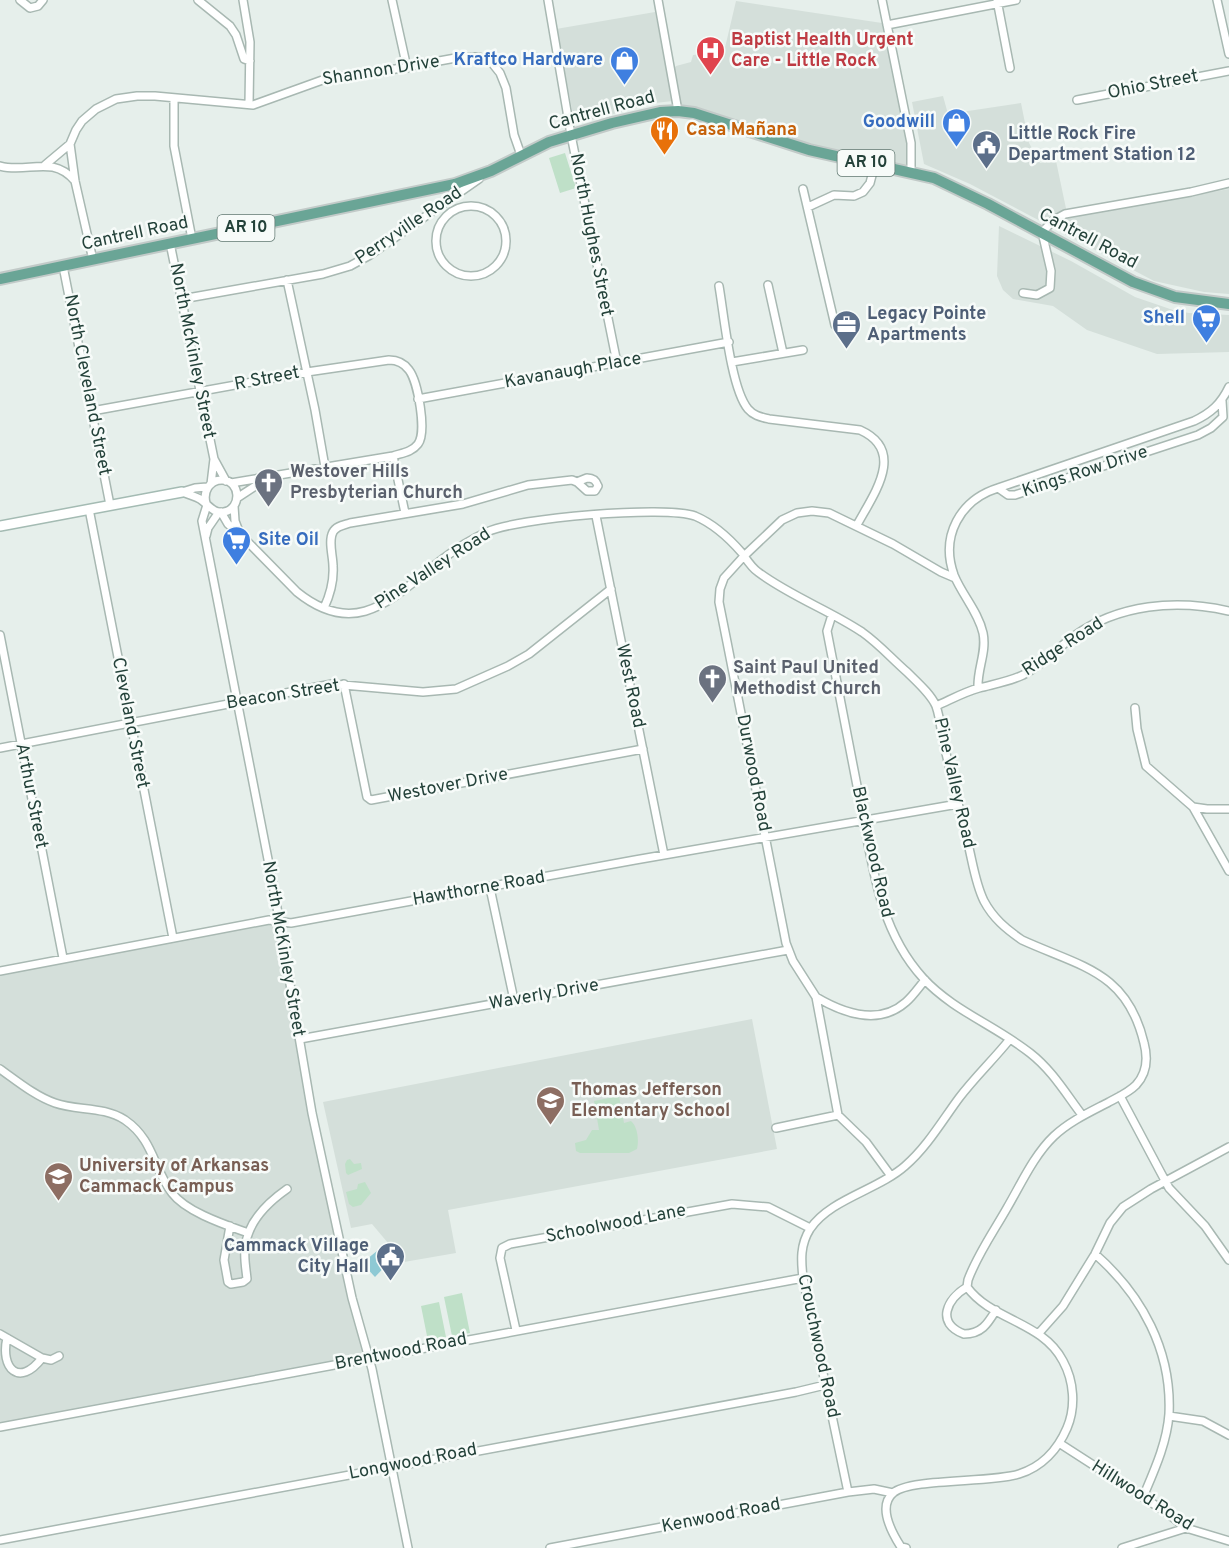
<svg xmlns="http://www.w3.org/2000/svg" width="1229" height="1548" font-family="Overpass,sans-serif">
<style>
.built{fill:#d4dfda}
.green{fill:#bfe0c8}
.water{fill:#8ec9d4}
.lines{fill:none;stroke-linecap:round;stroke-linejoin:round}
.street-casing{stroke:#a8b8b2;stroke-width:10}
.secondary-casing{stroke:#a4bbb3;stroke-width:12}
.primary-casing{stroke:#c2cac8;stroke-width:14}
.street{stroke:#fff;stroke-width:7}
.secondary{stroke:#fff;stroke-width:9}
.primary{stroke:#6aa596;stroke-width:10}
.labels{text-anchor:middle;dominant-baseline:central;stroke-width:5;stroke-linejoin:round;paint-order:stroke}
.shield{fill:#f7fbf9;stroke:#637a73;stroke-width:1.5}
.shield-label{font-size:16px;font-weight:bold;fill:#24423a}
.health-label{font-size:18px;font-weight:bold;fill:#be3a42;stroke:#f7fbf9;text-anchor:start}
.shop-label{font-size:18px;font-weight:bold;fill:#366cbe;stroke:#f7fbf9;text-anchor:end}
.street-label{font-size:18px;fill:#24423a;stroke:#f7fbf9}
.food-label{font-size:18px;font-weight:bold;fill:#c56008;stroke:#f7fbf9;text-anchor:start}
.service-label{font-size:18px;font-weight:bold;fill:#4e5e75;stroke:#f7fbf9;text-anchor:start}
.worship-label{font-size:18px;font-weight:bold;fill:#5b616d;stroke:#f7fbf9;text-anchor:start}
.education-label{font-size:18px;font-weight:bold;fill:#785e54;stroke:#f7fbf9;text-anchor:start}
</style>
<rect width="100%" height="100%" fill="#e6efeb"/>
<!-- built -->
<path class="built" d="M736,1L882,23L896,68L911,143V172L678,111L671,71L676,66L691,62L693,55L724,52Z
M655,12L673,101L655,103L575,124L556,29Z
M943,96L948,114L1021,103L1029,143L1040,163L1056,161L1068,218L1229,189V294L1204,292L1154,281L970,184L924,164L912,102Z
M999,226L1071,261L1135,297L1173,310L1189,313L1229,315V352L1157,354L1087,330L1053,306L1013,299L1003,290L997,276Z
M269,920L279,923L304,1067L369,1358L0,1427V971Z
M752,1019L777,1149L448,1210L456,1253L404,1262L372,1224L351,1228L323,1102Z"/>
<!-- green -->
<path class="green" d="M565,153L576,188L560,193L549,158Z
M619,1096L624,1123L631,1121C638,1127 639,1141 637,1149L629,1153H580L576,1151L575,1143L586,1140L592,1130H599L594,1101Z
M350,1159L354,1164L361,1163L362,1169L348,1175L346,1173L345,1164L347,1160Z
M365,1182L371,1193L361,1205L353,1207L349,1204L346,1192L357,1189L358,1184Z
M462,1293L470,1333L452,1336L444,1297Z
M439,1302L446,1337L428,1341L421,1306Z"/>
<!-- water -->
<path class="water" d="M382,1247L392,1259L375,1277L362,1263Z"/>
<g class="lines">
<defs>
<path id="street" d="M20,0L30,8L38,6L43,0
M198,0L230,26L236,35L244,59L250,61
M243,0L250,42L249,104
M392,0L407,68
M548,0L571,135L617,363
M658,0L678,111
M882,0L911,143V172
M997,0L1010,68
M1217,0L1229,54
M887,25L1016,0
M174,99V146L192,239
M1077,100L1229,71
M45,165L70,144
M0,166C27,174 52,154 75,181
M803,189L835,325
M436 241a35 35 0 1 1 70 0a35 35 0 1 1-70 0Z
M808,207L834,195L854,196L863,192L870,183L875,164
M170,243L214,459L226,481
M93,260L75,181L70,144L76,130L82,121L96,109L116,99L137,96H155L253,105L328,78L368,74L461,57H479L492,63L500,73L506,88L514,135L521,155
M63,266L110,505
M287,280L315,410L325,467
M768,285L783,353
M719,286C724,315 731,389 748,409C754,416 761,417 769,419L860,430C907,451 873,495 857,525
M1023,293L1037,295L1050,288L1051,271L1042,232L1054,220L1065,214L1191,192L1229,183
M182,299L323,274L350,266L370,255L479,179
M732,362L803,350
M418,399L729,342
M92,411L307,372L389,360C397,360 404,363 409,370C418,382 427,432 418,444C412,452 402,453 393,456L231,483
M393,456L405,513
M587,478C593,478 596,480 598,486L595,491H587L577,482Z
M211,484L214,459
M998,488L1194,421C1211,413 1221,404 1229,387
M182,492C188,494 194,496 200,499C208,504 213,514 224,512C242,509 241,480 222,480C209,480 203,492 206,503
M182,492L195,488L207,487
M237,498L263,481
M207,505L202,521L274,890L312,1113L352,1298L372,1369L408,1548
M234,506L235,521L240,534
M89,509L173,938
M221,512L228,524L240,534L297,592C359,642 396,594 444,558C457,548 472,539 487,532C516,518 666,505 695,516C714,524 729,538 742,553C747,560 751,567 758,572C790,596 829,610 862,632C879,644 892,659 907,672C917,682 931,694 936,706C940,717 941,730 943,741C952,777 960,812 969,848C973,865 976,885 984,901C993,918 1006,929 1022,940C1081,967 1127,971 1144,1043C1148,1058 1147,1073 1136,1085C1128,1093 1118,1097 1109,1102C1090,1112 1070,1121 1054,1136C1034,1155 1021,1184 1007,1208C994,1231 977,1255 968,1280L967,1287C992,1321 1042,1321 1063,1361C1074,1381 1076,1407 1067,1428C1058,1449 1042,1467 1019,1474C991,1483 910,1478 893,1493C877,1507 892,1533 901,1547L906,1548
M596,516L664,855
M206,536L208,528L219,512
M324,608C330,595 334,581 333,566C333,556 328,541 333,532C336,526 344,525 350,523L463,504L528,485L572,480L577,482
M832,615L827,631C838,686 848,741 859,796C872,859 877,928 923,978C952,1010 996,1026 1030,1053C1052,1070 1066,1094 1082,1115
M0,635L63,958
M344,684L367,797L371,800L643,749
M978,688C977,669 987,652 983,633C978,611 962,595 954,575C940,536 960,500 998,488L1008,495H1015L1198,435L1211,428L1223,417L1222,401
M936,706C950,700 964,692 979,688C994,684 1008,682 1023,675C1042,665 1057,649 1074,636C1119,604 1176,599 1229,611
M1135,708L1137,729L1146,766L1193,807L1229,871
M0,748L332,684L423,692L456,689L508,666L529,654L611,589
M1193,807L1207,809H1229
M490,888L514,1000
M0,971L269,920L291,923L635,860L958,804
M816,997C843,1013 879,1026 906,1002C913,996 919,987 925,980
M300,1039L788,950
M0,1069C17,1081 35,1096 55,1103C78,1111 103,1106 125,1120C154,1140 153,1168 172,1193C186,1212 226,1225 248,1233
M1120,1096L1169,1188L1205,1226L1229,1260
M776,1128L838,1115
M891,1176L866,1142L838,1115L816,997L793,961L786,943L727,642L719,602L720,589L724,578L744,556L782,520L797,513L812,511L829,513L893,544L941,572L955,578
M230,1226L224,1260L228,1282L231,1284L243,1282L247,1279C246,1269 244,1259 245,1250C246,1224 267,1203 287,1189
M1095,1254C1142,1295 1172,1351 1169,1414C1167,1443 1154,1471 1143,1497
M967,1287C947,1299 935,1323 964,1334C982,1334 988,1323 996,1310
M516,1330L500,1258L502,1248L510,1244L732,1204L768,1207L810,1228
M1039,1333L1063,1306L1095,1254L1110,1223L1123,1207L1151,1189L1229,1147
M0,1334L42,1358L51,1360L59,1356
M7,1338C0,1368 19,1388 42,1358
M1169,1416L1203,1421L1229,1435
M0,1427L803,1278
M1059,1443L1166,1512L1186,1528L1229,1541
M848,1492L803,1278C801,1260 800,1245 810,1229C830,1199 878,1190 905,1166C927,1147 942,1121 959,1098C975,1077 994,1059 1010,1039
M0,1540L796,1392L825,1385
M550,1548L848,1492L874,1489L893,1493
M1122,1548L1186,1528"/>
<path id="secondary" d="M0,526L182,492"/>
<path id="primary" d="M0,279L455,184L491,171L549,142L612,123L660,112L678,111L694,113L809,150L934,178L988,204L1133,282L1175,297L1229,304"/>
</defs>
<!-- street casing -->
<use href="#street" class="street-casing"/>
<!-- secondary casing -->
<use href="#secondary" class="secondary-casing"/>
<!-- primary casing -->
<use href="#primary" class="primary-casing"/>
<!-- street -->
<use href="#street" class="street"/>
<!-- secondary -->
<use href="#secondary" class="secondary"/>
<!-- primary -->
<use href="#primary" class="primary"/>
</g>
<!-- icons -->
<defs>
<symbol id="hospital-pin" viewBox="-11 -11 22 30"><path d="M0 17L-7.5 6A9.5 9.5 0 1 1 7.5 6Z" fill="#e0444e" stroke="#f7fbf9"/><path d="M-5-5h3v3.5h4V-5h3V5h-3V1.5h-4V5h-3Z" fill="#fff"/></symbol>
<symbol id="shop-pin" viewBox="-11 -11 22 30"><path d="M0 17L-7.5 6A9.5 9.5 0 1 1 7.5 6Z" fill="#3f7fe0" stroke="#f7fbf9"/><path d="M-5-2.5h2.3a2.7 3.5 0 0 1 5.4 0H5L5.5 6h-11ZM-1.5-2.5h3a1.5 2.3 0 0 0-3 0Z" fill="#fff"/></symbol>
<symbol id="restaurant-pin" viewBox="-11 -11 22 30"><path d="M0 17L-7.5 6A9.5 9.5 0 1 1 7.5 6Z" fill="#e8710a" stroke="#f7fbf9"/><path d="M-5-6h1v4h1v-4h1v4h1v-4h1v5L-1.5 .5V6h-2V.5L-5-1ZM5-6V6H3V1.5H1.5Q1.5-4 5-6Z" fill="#fff"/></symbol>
<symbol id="civic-pin" viewBox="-11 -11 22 30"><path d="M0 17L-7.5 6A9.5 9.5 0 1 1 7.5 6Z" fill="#5c6f8a" stroke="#f7fbf9"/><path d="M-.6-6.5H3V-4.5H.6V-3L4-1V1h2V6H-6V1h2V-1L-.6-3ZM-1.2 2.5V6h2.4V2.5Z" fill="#fff"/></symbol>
<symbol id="supermarket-pin" viewBox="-11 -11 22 30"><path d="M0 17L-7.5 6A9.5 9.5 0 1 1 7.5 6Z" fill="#3f7fe0" stroke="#f7fbf9"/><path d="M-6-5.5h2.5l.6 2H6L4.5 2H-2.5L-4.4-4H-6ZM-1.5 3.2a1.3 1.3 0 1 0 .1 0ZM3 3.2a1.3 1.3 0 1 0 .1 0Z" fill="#fff"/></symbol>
<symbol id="office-pin" viewBox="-11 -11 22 30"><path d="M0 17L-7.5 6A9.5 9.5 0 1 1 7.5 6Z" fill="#5c6f8a" stroke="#f7fbf9"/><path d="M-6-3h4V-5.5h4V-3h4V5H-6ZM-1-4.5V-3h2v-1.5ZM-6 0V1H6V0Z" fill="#fff"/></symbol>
<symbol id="church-pin" viewBox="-11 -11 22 30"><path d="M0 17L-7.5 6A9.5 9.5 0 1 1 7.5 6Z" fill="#6b7280" stroke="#f7fbf9"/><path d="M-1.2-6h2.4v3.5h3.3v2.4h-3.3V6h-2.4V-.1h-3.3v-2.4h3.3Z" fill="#fff"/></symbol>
<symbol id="school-pin" viewBox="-11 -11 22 30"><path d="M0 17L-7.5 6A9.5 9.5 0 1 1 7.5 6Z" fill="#8d6e63" stroke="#f7fbf9"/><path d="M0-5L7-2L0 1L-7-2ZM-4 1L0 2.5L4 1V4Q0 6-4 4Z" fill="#fff"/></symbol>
<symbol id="university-pin" viewBox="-11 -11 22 30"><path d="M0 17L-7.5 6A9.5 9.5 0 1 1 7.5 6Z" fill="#8d6e63" stroke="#f7fbf9"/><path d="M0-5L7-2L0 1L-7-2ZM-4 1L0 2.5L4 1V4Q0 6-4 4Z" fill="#fff"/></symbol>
</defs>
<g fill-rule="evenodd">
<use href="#hospital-pin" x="694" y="34" width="33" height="45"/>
<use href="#shop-pin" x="608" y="44" width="33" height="45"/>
<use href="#shop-pin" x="940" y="106" width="33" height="45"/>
<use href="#restaurant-pin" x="648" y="114" width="33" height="45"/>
<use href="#civic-pin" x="970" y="128" width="33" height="45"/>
<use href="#supermarket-pin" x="1190" y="302" width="33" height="45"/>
<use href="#office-pin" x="830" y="308" width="33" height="45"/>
<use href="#church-pin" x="252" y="466" width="33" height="45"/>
<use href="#supermarket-pin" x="220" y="524" width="33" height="45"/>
<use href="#church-pin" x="696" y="662" width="33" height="45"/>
<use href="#school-pin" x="534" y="1084" width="33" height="45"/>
<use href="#university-pin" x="42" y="1160" width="33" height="45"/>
<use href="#civic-pin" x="374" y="1240" width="33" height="45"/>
</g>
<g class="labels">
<!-- shield labels -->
<g class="shield">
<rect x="837.5" y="150" width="57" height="26" rx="4.5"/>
<rect x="217.5" y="215" width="57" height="26" rx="4.5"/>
</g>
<g class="shield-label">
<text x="866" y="163">AR 10</text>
<text x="246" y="228">AR 10</text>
</g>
<!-- health labels -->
<g class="health-label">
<text x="731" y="40">Baptist Health Urgent<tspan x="731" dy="21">Care - Little Rock</tspan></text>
</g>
<!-- shop labels -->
<g class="shop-label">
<text x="603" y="60">Kraftco Hardware</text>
<text x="935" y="122">Goodwill</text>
<text x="1185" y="318">Shell</text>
<text x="258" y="540" text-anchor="start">Site Oil</text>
</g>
<!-- street labels -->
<g class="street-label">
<text transform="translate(381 71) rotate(-9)">Shannon Drive</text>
<text transform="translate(1153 85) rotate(-11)">Ohio Street</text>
<text transform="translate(602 111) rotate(-15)">Cantrell Road</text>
<text transform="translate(409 226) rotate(-34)">Perryville Road</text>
<text transform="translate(135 234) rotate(-12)">Cantrell Road</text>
<text transform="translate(591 235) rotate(79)">North Hughes Street</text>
<text transform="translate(1088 239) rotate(28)">Cantrell Road</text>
<text transform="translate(192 351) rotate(79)">North McKinley Street</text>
<text transform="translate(573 371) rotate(-10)">Kavanaugh Place</text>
<text transform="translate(267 379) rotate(-11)">R Street</text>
<text transform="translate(87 385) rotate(79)">North Cleveland Street</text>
<text transform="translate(1085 472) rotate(-18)">Kings Row Drive</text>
<text transform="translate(433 569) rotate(-33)">Pine Valley Road</text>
<text transform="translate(1063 647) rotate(-33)">Ridge Road</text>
<text transform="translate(630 686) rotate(78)">West Road</text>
<text transform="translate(283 695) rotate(-9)">Beacon Street</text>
<text transform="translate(130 723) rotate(79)">Cleveland Street</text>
<text transform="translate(753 773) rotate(79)">Durwood Road</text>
<text transform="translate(954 783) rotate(77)">Pine Valley Road</text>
<text transform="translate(448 786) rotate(-11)">Westover Drive</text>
<text transform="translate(31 796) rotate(79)">Arthur Street</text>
<text transform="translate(872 852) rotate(77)">Blackwood Road</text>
<text transform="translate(479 889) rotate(-10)">Hawthorne Road</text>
<text transform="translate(283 949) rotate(80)">North McKinley Street</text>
<text transform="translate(544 995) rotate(-10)">Waverly Drive</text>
<text transform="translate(616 1224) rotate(-11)">Schoolwood Lane</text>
<text transform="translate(818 1346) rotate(78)">Crouchwood Road</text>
<text transform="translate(401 1352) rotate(-11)">Brentwood Road</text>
<text transform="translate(413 1462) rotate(-11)">Longwood Road</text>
<text transform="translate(1142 1496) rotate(32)">Hillwood Road</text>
<text transform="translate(721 1516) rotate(-11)">Kenwood Road</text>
</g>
<!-- food labels -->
<g class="food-label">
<text x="686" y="130">Casa Mañana</text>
</g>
<!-- service labels -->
<g class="service-label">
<text x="1008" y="134">Little Rock Fire<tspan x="1008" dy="21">Department Station 12</tspan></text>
<text x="867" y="314">Legacy Pointe<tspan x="867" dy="21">Apartments</tspan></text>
<text x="369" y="1246" text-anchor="end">Cammack Village<tspan x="369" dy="21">City Hall</tspan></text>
</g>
<!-- worship labels -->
<g class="worship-label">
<text x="290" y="472">Westover Hills<tspan x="290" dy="21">Presbyterian Church</tspan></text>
<text x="733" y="668">Saint Paul United<tspan x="733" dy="21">Methodist Church</tspan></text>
</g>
<!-- education labels -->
<g class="education-label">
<text x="571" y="1090">Thomas Jefferson<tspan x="571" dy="21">Elementary School</tspan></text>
<text x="79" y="1166">University of Arkansas<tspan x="79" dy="21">Cammack Campus</tspan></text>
</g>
</g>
</svg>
